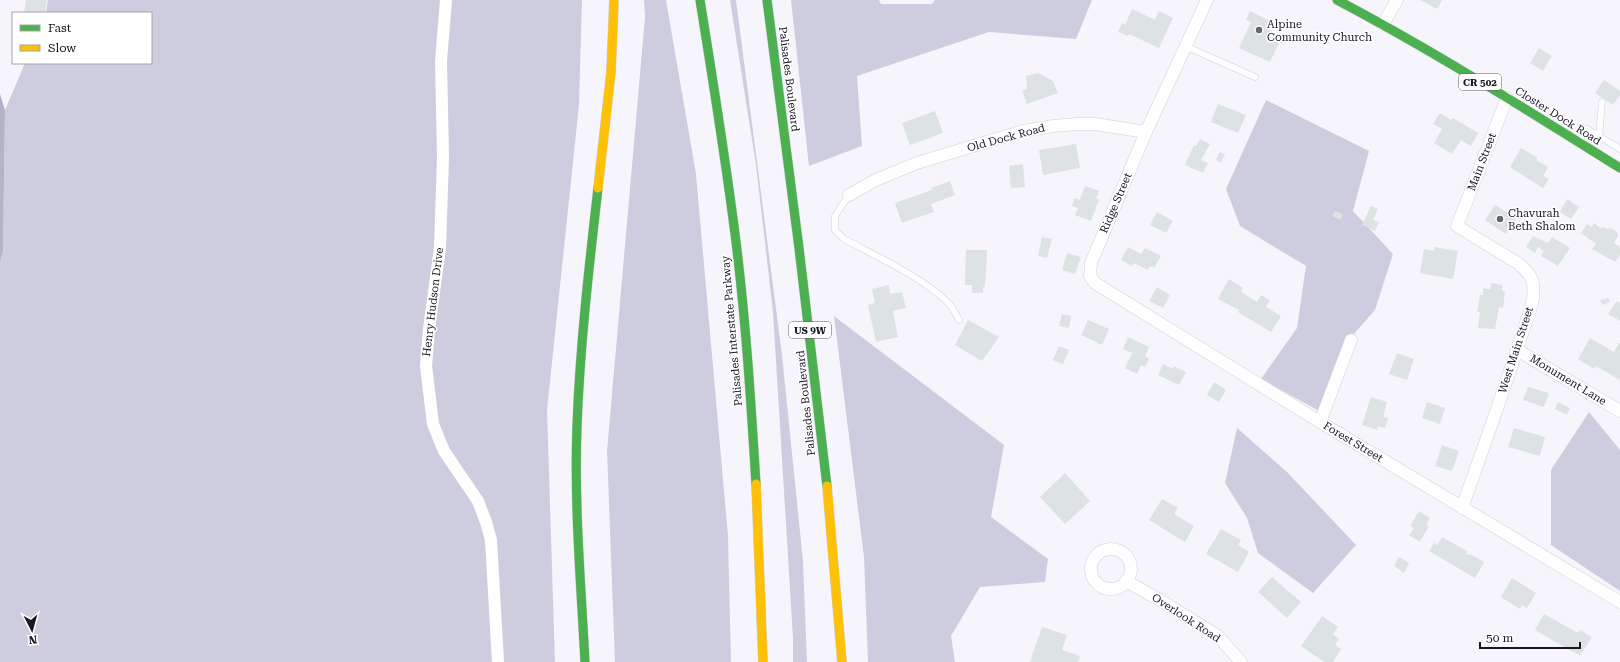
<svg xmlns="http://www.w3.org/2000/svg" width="1620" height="662" font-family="'Roboto Serif',serif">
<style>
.forest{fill:#cecde0}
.water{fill:#b3b2c8}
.building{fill:#dde2e2}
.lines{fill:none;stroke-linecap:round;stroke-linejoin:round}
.lane-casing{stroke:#d0d0d8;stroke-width:7}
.street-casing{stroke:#d0d0d8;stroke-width:13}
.fast-casing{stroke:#d2d1d6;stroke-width:10}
.slow-casing{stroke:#d2d1d6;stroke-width:10}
.lane{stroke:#fefeff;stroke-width:6}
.street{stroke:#fefeff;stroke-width:12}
.fast{stroke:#4caf50;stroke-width:9}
.slow{stroke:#ffc107;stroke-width:9}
.poi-dot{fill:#66656e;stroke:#fff;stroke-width:1.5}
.labels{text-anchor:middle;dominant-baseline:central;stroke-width:3;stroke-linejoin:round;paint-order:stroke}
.shield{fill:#fff;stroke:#5d5d64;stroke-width:1}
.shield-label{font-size:10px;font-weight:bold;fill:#181722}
.poi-label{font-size:11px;fill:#181722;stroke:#fff;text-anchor:start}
.street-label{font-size:11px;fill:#181722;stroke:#fff}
</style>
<rect width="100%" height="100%" fill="#f6f5fc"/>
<!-- forest -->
<path class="forest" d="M48,0H582L579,105L547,410L555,662H0V262L3,251L5,110L25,63H151V13H46Z
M644,0H666L696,174L728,536L731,662H615L607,451L645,17Z
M730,0H736L782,355L803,561L807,662H793V638L773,312L756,165Z
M791,0H879L881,4H932L935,0H1092L1076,39L989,32L857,76L862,146L809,166Z
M1266,100L1369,151L1353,211L1393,254L1375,310L1347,342L1319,411L1261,379L1297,328L1306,266L1240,226L1226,189Z
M834,316L1004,445L991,517L1048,559L1045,582L980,587L951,636L955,662H868L864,557Z
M1589,412L1620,450V591L1551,545V470Z
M1237,428L1287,472L1356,545L1313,593L1258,553L1247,518L1225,483Z"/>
<!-- water -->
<path class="water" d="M0,94L5,110L3,251L0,262Z"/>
<!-- building -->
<path class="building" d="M26,0H47L45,13H24Z
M1420,0H1442L1437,9Z
M1132,9L1155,20L1159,11L1173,18L1159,48L1129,34L1128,36L1118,32L1122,23L1125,25Z
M1250,11L1274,23L1267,38L1279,43L1270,62L1239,48L1251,22L1246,20Z
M1539,48L1552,56L1543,71L1530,63Z
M1038,73L1053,81L1058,93L1027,104L1022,90L1027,89L1026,76Z
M1604,80L1620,91V95L1613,105L1595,93Z
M1218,104L1246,115L1238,133L1211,122Z
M935,111L943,133L910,145L902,123Z
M1440,113L1451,120L1453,118L1478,133L1471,146L1461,140L1452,154L1434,143L1442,129L1433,124Z
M1200,139L1210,144L1201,160L1208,163L1203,173L1185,165L1194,145L1196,146Z
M1076,144L1080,168L1043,175L1039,150Z
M1521,148L1538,158L1536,160L1548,167L1543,176L1549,179L1543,188L1510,167Z
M1219,152L1225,154L1221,163L1216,160Z
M1023,164L1025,187L1011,188L1009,166Z
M950,181L955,195L931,204L934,212L902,223L895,203L932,190L931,188Z
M1085,186L1099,191L1096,198L1099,200L1091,221L1075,215L1078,208L1072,206L1075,198L1080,200Z
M1567,199L1579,207L1571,219L1560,212Z
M1495,205L1516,218L1506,234L1485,220Z
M1371,206L1378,209L1373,220L1379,222L1375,231L1362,225Z
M1335,211L1343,214L1341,220L1332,216Z
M1157,212L1173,221L1166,233L1150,225Z
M1594,223L1602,229L1603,227L1607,229L1611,228L1617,232L1618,236L1614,243L1620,247V255L1615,262L1592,249L1596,244L1581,233L1587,224L1592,227Z
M1533,236L1548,243L1552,237L1570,248L1558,266L1541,256L1544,251L1538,247L1535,253L1526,247Z
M1042,237L1052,239L1047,258L1038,256Z
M1128,247L1141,254L1145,248L1161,256L1154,268L1150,266L1148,270L1134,263L1132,266L1121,260Z
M1434,247L1458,251L1453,279L1420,273L1424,249L1434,251Z
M966,250H987L985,287H983V293H972V285H965Z
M1067,253L1081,257L1075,274L1062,270Z
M1229,279L1243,288L1241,292L1257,302L1261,295L1270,300L1266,307L1281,316L1271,332L1238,312L1239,310L1218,299Z
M1491,283L1502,285V291H1505L1503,308L1499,307L1495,329L1478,328L1480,312H1477L1480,295H1483V288L1490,289Z
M889,285L890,294L902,292L906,308L893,311L898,337L876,342L868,305L875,303L872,289Z
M1157,287L1170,295L1163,308L1149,301Z
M1608,298L1610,302L1602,305L1600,300Z
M1617,301L1620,303V321L1608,314Z
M1062,314L1071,316L1069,328L1059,326Z
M968,320L999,337L982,361L955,345Z
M1088,320L1109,329L1102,345L1081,335Z
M1128,337L1149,347L1145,356L1149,359L1145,367L1141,365L1137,374L1125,368L1132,353L1123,349Z
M1590,338L1614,352L1619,343H1620V380L1596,366L1594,369L1578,359Z
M1059,346L1069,350L1063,364L1053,360Z
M1397,353L1414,359L1407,380L1389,374Z
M1163,364L1173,369L1174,366L1186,372L1179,385L1158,375Z
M1214,382L1226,390L1219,402L1207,395Z
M1528,387L1549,393L1544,407L1523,400Z
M1371,397L1387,402L1383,417L1388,418L1385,428L1378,426L1377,430L1362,425Z
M1427,402L1445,408L1440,424L1422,418Z
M1558,402L1570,408L1567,415L1555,409Z
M1514,428L1545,437L1540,456L1508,447Z
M1442,445L1459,451L1452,471L1435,466Z
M1065,473L1090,501L1065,524L1040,497Z
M1162,499L1178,508L1174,514L1194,526L1185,542L1149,520Z
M1419,511L1430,518L1426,525L1429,526L1420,542L1409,535L1414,528L1410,526Z
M1221,529L1241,540L1238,545L1249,552L1238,572L1206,554Z
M1442,537L1467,551L1466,554L1469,555L1470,554L1484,562L1475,578L1429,551L1434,543L1437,545Z
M1399,557L1409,563L1404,573L1394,566Z
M1272,577L1301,602L1287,618L1258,592Z
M1512,578L1536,593L1527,608L1522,605L1520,609L1501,597Z
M1544,614L1578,633L1580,630L1592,637L1580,656L1535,630Z
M1322,616L1338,627L1333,634L1339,639L1335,645L1341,649L1333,662H1324L1301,646Z
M1042,627L1067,635L1062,650L1080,656L1078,662H1030Z"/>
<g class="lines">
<defs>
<path id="lane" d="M1185,46L1255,77
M1599,136L1602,102
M1580,141L1587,129L1620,149
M849,195L835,216V230L844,239C876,256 928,280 951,306C954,310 956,315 959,320"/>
<path id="street" d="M446,0L441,61L443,157L440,248L429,329L426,366L433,424L444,451L478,501L486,522L491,540L498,662
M1207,0L1146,132L1091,263L1090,276L1095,283L1320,422L1620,602
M1383,24L1397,0
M849,195L876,180L917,163L1023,131L1053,126L1077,124H1095L1146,132
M1517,350L1620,411
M1320,422L1351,340
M1462,508C1482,451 1503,394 1521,337C1526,321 1536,301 1533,284C1532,275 1525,270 1519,264L1457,226L1507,98
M1091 569a20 20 0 1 1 40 0a20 20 0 1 1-40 0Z
M1126,581L1160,600L1218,636L1241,662"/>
<path id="fast" d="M700,0C713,81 726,161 736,242C746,322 751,403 756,484
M767,0L799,248L827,486
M1337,0C1434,51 1527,110 1620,168
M585,662C581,584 574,505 577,426C580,346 589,267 598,188"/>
<path id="slow" d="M598,188L611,72L614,0
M756,484L763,662
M827,486L842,662"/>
</defs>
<!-- lane casing -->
<use href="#lane" class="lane-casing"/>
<!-- street casing -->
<use href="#street" class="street-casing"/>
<!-- fast casing -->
<use href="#fast" class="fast-casing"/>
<!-- slow casing -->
<use href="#slow" class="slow-casing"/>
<!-- lane -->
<use href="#lane" class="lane"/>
<!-- street -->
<use href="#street" class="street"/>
<!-- fast -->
<use href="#fast" class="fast"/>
<!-- slow -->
<use href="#slow" class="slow"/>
</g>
<!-- markers -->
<g class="poi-dot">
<circle cx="1259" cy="30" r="4"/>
<circle cx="1500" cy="219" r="4"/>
</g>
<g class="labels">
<!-- shield labels -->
<g class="shield">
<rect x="1459" y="74" width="42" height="16" rx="3"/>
<rect x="789" y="322" width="42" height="16" rx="3"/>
</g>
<g class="shield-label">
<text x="1480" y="82">CR 502</text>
<text x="810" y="330">US 9W</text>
</g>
<!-- poi labels -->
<g class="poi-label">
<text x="1267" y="24">Alpine<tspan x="1267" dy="13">Community Church</tspan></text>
<text x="1508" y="213">Chavurah<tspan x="1508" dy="13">Beth Shalom</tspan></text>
</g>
<!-- street labels -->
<g class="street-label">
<text transform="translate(789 79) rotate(83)">Palisades Boulevard</text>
<text transform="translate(1558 116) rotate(32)">Closter Dock Road</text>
<text transform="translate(1006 138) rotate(-15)">Old Dock Road</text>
<text transform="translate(1482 162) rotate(-69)">Main Street</text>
<text transform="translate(1116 203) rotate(-67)">Ridge Street</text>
<text transform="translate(433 302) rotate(-83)">Henry Hudson Drive</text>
<text transform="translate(732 331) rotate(-95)">Palisades Interstate Parkway</text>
<text transform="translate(1516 350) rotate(-72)">West Main Street</text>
<text transform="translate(1568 380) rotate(31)">Monument Lane</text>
<text transform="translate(806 403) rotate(-96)">Palisades Boulevard</text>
<text transform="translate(1353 442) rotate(31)">Forest Street</text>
<text transform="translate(1186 618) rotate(33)">Overlook Road</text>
</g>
</g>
<!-- legend -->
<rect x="12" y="12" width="140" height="52" fill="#ffffff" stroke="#a3a2a7"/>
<rect x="20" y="25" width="20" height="6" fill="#4caf50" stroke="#a3a2a7"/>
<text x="48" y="32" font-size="12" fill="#181722">Fast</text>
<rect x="20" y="45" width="20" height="6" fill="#ffc107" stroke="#a3a2a7"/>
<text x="48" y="52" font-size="12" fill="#181722">Slow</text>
<!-- north arrow -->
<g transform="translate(32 630) rotate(174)" stroke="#ffffff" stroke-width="3" paint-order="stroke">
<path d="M0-3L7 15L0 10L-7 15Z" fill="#181722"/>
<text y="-6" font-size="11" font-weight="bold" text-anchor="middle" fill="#181722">N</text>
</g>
<!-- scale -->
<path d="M1480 642v6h100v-6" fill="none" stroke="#181722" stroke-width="2"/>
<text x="1486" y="642" font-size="12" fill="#181722" stroke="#ffffff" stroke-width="3" paint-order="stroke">50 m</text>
</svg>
